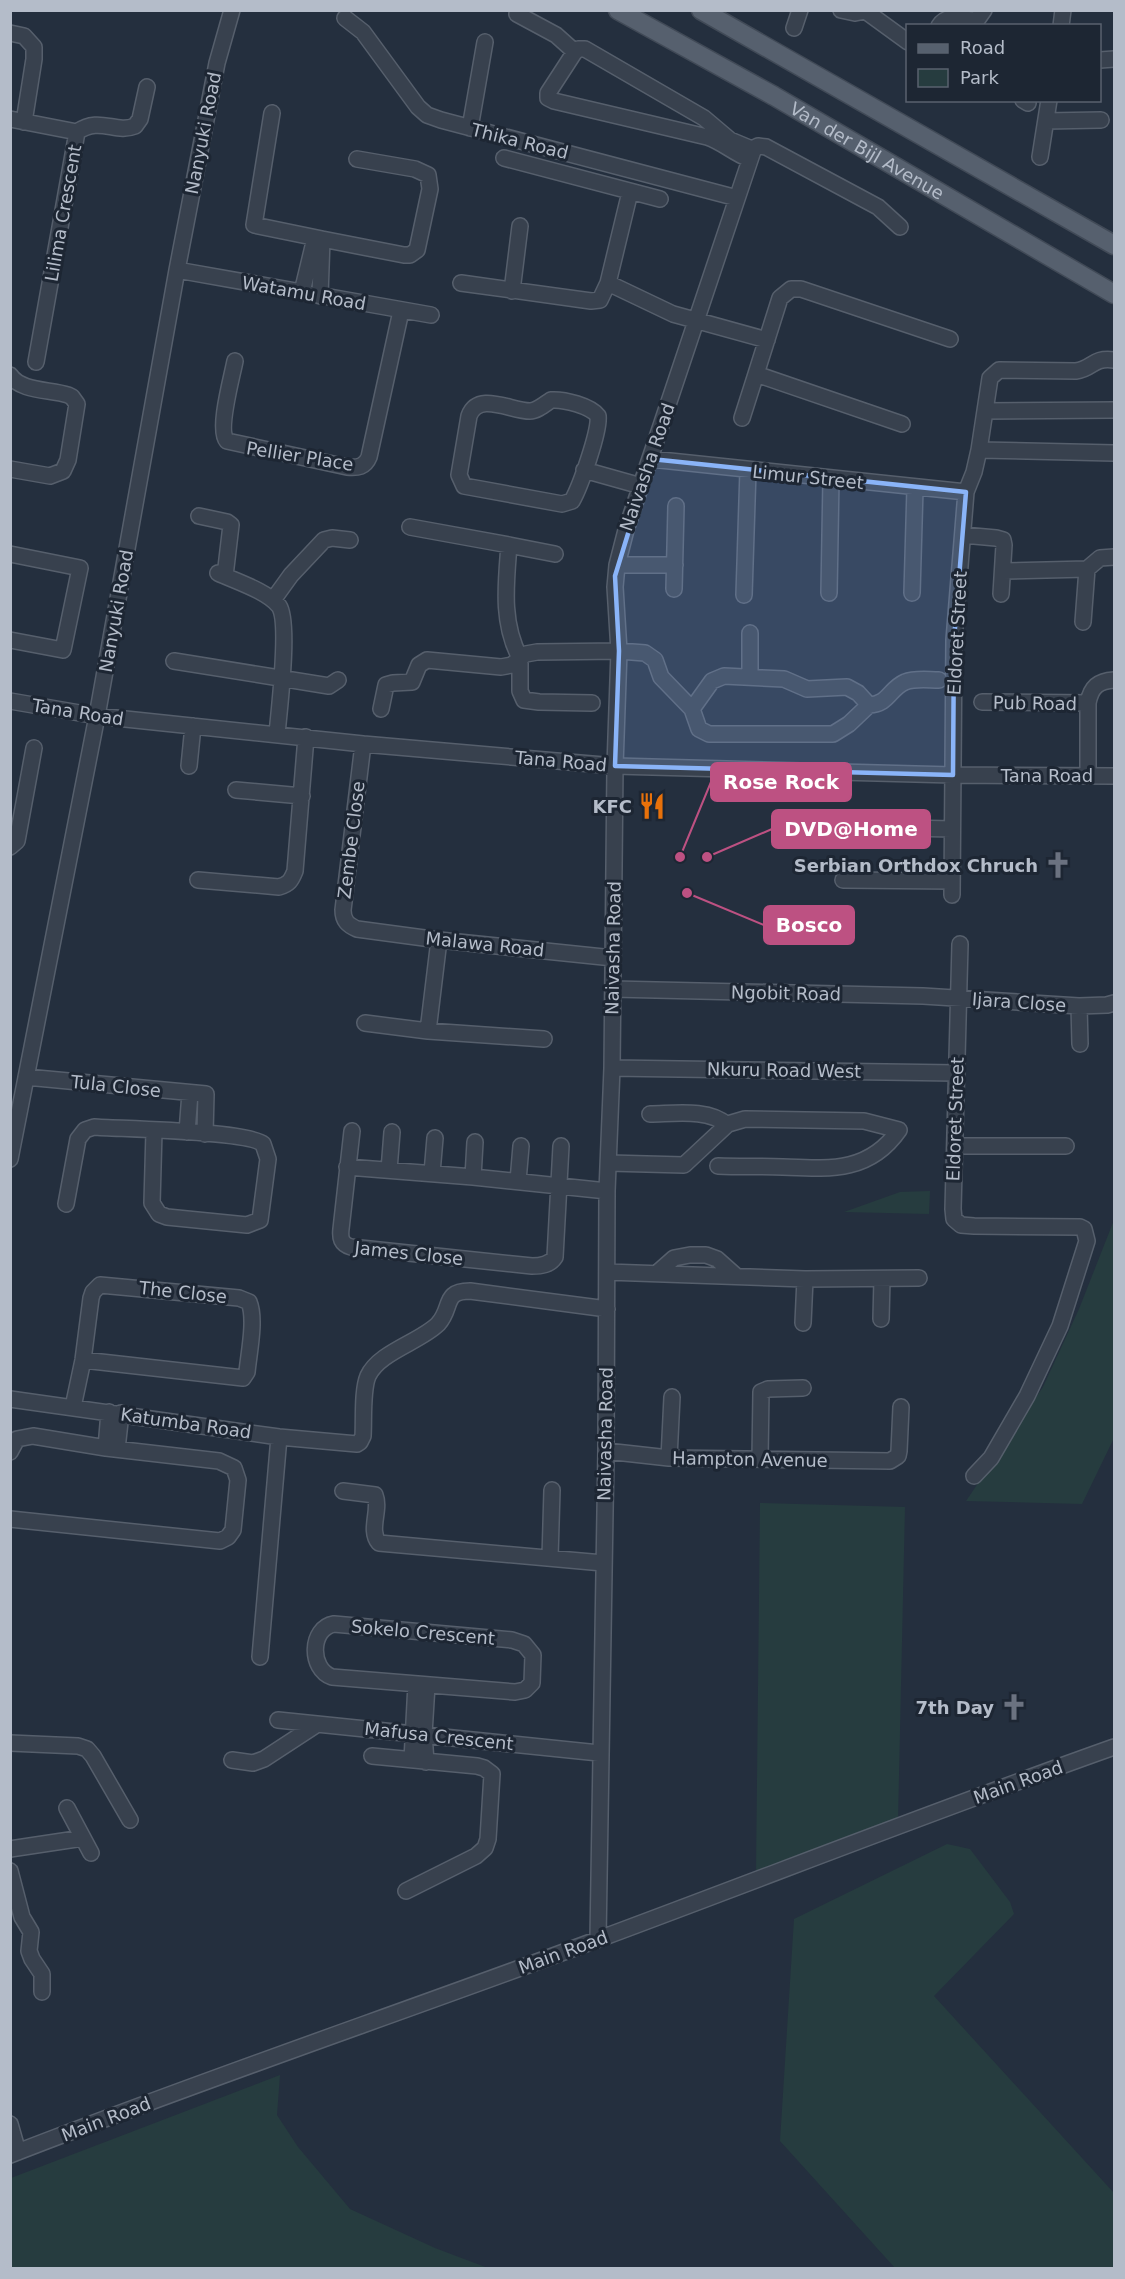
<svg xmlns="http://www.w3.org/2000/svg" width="1125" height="2279" font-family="'DejaVu Sans',sans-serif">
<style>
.green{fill:#263c3f}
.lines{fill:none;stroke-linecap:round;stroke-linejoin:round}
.minor-casing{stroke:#565f6c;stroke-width:18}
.major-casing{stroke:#414a57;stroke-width:21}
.minor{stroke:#38414e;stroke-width:15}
.major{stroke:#56606e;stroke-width:18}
.marked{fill:#8ab4f8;fill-opacity:0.2;stroke:#8ab4f8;stroke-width:4.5;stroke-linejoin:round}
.labels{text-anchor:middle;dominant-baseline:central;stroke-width:6;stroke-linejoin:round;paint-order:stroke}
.street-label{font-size:18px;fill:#b4bcc9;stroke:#1d2633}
.poi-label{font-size:18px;font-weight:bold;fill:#b4bcc9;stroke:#1d2633;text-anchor:end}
.leader{fill:none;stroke:#bd5182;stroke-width:2}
.callout-dot{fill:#bd5182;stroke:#1d2633;stroke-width:2}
.callout{fill:#bd5182;stroke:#bd5182;stroke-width:2}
.callout-label{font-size:20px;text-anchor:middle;font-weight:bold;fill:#fff}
</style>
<rect width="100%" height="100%" fill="#242f3e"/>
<!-- green -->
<path class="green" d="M930,1191L929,1214L844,1212L900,1192Z
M1114,1220V1438L1082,1504L966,1501L1043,1387L1079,1309Z
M760,1503L905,1507L898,1821L756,1872Z
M947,1844L970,1849L1010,1902L1014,1914L934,1996L1114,2193V2268H895L780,2141L794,1919Z
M280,2075L277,2115L298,2147L350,2209L435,2248L488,2268H11V2178Z"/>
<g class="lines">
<defs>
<path id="minor" d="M841,10L855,13L865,11
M864,10L908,42
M517,14L556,35L575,52
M345,18L363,32L418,107L427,115L441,120L737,198
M939,26C948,12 963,21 977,20L984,10
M1061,26L1063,10
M794,28L800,10
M10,33L24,36L34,47V59L24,122
M1100,60L1114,59
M1023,100L1028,103
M272,113L254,225L322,239L320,296
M10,119L77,132L36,362
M1046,121L1101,120
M470,128L485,42
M77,132C100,116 115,134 135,126L140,119L147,87
M1040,157L1049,100
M504,158L660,199
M749,159C734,153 722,142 707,137L554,101L548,98V93L574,53L578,49H585L704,118L730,140L754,150
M322,239L404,255H410L417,250L430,189L428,175L415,169L357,159
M177,270L431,315
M461,283L591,301L600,300L608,283L630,192
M608,283L673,314L767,340
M512,291L520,226
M302,292L315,238
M235,361C232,377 217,430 227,441L347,467C358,468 365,467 369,457L401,311
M10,375C21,392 50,389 68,395L72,397L77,404L68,460L63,471L50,476L10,469
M551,400C564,399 591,406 598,416C600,431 580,487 572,501L562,504L464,486L459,475L469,416C478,391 511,411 530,411C537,411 545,404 551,400Z
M985,411L1114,410
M742,418L756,374
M902,424L756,374L780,298L791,289H801L950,339
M979,450L1114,453
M651,459L966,492
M584,470L641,486
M199,516L227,522L231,525L225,576
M963,535L996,538L1003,540L1004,545L1001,594
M509,545L555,554
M10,554L80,568L63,650L10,640
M617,565H675
M1003,571L1087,569L1100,558L1114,557
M218,573C235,581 267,591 279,606C290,622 279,711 277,734
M674,589L676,506
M829,593L831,479
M912,593L915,488
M744,595L748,470
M273,600L291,575L324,540L332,538L350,540
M1083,622L1087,569
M174,661L329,686L338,680
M750,677V633
M10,701L97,716L363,744L615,766L953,775L1114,776
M982,702L1088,703
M592,703L539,702L524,700L520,691V658L526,654L537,652L619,651L645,653L655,660L661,677L692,709L699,729L709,734H833L849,724L869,705
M381,709L386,685L393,683L412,682L419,665L427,660L501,667L512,665L520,658C501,622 506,584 509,545L410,527
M692,709L712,681L724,676L784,679L807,689L847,687L858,693L869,705C889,704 889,689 905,682C915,678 928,680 939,680
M363,744L343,910C343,921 348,925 357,929L439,940L613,958
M189,766L193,726
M1088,775V703C1091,687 1098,681 1114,680
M236,790L302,796
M901,821L903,826L908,828L952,829
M10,847L17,841L34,748
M198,880L279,887C289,884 291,881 295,871L306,737
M843,880L952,881
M952,895L954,640L966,492L974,472L979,450L990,378L999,370L1076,371C1093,369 1092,357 1114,360
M960,944L953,1209L954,1219L961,1225L974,1226L1080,1227L1084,1229L1087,1241L1060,1326L1027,1396L991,1458L974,1476
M613,989L923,996L1079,1006L1107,1005L1114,1003
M1079,1006L1080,1044
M365,1023L428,1031L544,1039
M428,1031L439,940
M612,1068L956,1073
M26,1077L206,1094L205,1134
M650,1114C672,1114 709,1108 727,1125
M352,1131L341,1229C340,1238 341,1244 351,1247L532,1266C541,1266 550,1265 555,1257L561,1146
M187,1132L190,1093
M955,1146H1066
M10,1159L97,716L177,270L217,63L232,10
M609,1163L684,1165L728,1124L745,1119L864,1121L899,1130C869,1173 829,1169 783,1167C761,1166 739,1167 718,1166
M347,1167L473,1177L607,1191
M389,1170L392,1132
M432,1173L435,1138
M473,1177L475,1142
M518,1181L521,1146
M66,1204L78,1139L85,1130L94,1127C122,1129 248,1131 263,1144L268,1159L260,1220L247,1225L167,1217L159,1214L152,1203L154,1131
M607,1272L805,1279L919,1278
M657,1273L674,1258L690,1255H706L717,1259L735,1275
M881,1319L882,1279
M803,1323L805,1279
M10,1399L279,1437L357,1444L360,1442L363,1436C364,1420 362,1390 368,1376C379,1352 420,1342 438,1324C453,1308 442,1291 470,1291L607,1309
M73,1407L83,1360L91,1298L93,1292L100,1285L239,1298L249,1302C256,1319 249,1352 247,1372L243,1378L83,1360
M106,1448L109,1412
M117,1449L121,1413
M606,1451L669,1458L890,1461L898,1456L899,1451L901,1407
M10,1452L17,1439L33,1436L106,1448L219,1461L234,1468L238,1480L233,1530L228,1537L220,1541L10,1519
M669,1458L672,1397
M760,1459L761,1392L768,1389L803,1388
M343,1491L375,1495C381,1510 368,1530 379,1543L603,1563
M550,1558L552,1490
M334,1624L512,1640L524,1644L533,1655L532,1683L525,1690L515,1692L332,1677C309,1669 310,1628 334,1624Z
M260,1657L279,1437
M278,1720L599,1753
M10,1743L78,1746L87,1749L93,1756L130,1820
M372,1756L477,1766L484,1768L492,1774L488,1839L485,1848L476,1856L406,1891
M232,1760L253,1763L264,1759L316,1725
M412,1760L416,1684
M426,1762L424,1734L427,1685
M67,1808L91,1853
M10,1849L83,1838
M10,1871L22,1917L31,1932L29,1951L32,1959L42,1974V1992
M598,1939L606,1451L607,1191L612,1068L615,766L619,651L615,587L617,565L626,530L754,148L758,146L766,147L878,207L900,227
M10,2124L18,2152
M10,2155C205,2079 403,2012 599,1939C771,1875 942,1808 1114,1747"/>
<g id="major">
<path id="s1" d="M618,10L774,96L1114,294"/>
<path d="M701,10L1114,245"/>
</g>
</defs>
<!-- minor casing -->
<use href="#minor" class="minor-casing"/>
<!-- major casing -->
<use href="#major" class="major-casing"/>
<!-- minor -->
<use href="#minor" class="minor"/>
<!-- major -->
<use href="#major" class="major"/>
</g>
<!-- marked area -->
<path class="marked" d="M651,459L966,492L954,640L953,775L615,766L619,651L615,576Z"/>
<!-- icons -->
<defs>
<symbol id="restaurant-bare" viewBox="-9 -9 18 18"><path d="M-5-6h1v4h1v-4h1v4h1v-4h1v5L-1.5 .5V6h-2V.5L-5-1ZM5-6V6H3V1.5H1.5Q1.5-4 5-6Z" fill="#e8710a" stroke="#1d2633" stroke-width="2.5" paint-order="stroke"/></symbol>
<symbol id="church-bare" viewBox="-9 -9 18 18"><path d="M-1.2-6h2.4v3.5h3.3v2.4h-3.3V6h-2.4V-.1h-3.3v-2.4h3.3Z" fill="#6b7280" stroke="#1d2633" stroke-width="2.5" paint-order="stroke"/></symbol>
</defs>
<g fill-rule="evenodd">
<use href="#restaurant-bare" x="633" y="787" width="38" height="38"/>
<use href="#church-bare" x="1039" y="846" width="38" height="38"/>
<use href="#church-bare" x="995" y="1688" width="38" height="38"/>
</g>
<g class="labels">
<!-- street labels -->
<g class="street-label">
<text transform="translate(203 133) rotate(-79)">Nanyuki Road</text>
<text transform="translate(520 141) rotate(14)">Thika Road</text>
<text stroke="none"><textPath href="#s1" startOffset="286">Van der Bijl Avenue</textPath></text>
<text transform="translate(63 213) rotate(-80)">Lilima Crescent</text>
<text transform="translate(304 293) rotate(10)">Watamu Road</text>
<text transform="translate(300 456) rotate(9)">Pellier Place</text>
<text transform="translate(647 467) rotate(-71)">Naivasha Road</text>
<text transform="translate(808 477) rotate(6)">Limur Street</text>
<text transform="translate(116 611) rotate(-80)">Nanyuki Road</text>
<text transform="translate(957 633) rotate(-87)">Eldoret Street</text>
<text transform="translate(1035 703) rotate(1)">Pub Road</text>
<text transform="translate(78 712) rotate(9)">Tana Road</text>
<text transform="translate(561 761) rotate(5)">Tana Road</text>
<text x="1047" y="775">Tana Road</text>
<text transform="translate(351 840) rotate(-83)">Zembe Close</text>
<text transform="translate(485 944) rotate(6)">Malawa Road</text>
<text transform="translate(613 948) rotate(-89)">Naivasha Road</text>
<text transform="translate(786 993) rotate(1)">Ngobit Road</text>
<text transform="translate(1019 1002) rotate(4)">Ijara Close</text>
<text transform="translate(784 1070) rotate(1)">Nkuru Road West</text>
<text transform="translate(116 1086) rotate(6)">Tula Close</text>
<text transform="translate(955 1119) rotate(-88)">Eldoret Street</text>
<text transform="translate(409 1253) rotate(6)">James Close</text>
<text transform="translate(183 1292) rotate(6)">The Close</text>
<text transform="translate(186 1423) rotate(8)">Katumba Road</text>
<text transform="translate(605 1434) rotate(-89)">Naivasha Road</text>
<text transform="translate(750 1459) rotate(1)">Hampton Avenue</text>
<text transform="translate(423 1632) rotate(5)">Sokelo Crescent</text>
<text transform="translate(439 1736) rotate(6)">Mafusa Crescent</text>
<text transform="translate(1018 1782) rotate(-20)">Main Road</text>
<text transform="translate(563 1952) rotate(-20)">Main Road</text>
<text transform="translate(106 2119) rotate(-21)">Main Road</text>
</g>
<!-- poi labels -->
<g class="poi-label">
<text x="632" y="806">KFC</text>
<text x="1038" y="865">Serbian Orthdox Chruch</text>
<text x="994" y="1707">7th Day</text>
</g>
</g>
<!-- callouts -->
<path class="leader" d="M680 857L711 782M707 857L772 829M687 893L764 925"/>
<g class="callout-dot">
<circle cx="680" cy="857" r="6"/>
<circle cx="707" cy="857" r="6"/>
<circle cx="687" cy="893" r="6"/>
</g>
<g class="callout">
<rect x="711" y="763" width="140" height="38" rx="6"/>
<rect x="772" y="810" width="158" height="38" rx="6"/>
<rect x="764" y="906" width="90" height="38" rx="6"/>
</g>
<g class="callout-label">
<text x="781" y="789">Rose Rock</text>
<text x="851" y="836">DVD@Home</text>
<text x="809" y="932">Bosco</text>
</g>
<!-- border -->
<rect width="1125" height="2279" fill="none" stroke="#b4bcc9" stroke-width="24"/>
<!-- legend -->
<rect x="906" y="24" width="195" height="78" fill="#1d2633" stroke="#59626f" stroke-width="1.5"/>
<rect x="918" y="44" width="30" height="9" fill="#56606e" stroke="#59626f" stroke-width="1.5"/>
<text x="960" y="54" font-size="18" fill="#b4bcc9">Road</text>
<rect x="918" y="69" width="30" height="18" fill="#263c3f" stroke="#59626f" stroke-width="1.5"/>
<text x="960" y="84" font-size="18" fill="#b4bcc9">Park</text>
</svg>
